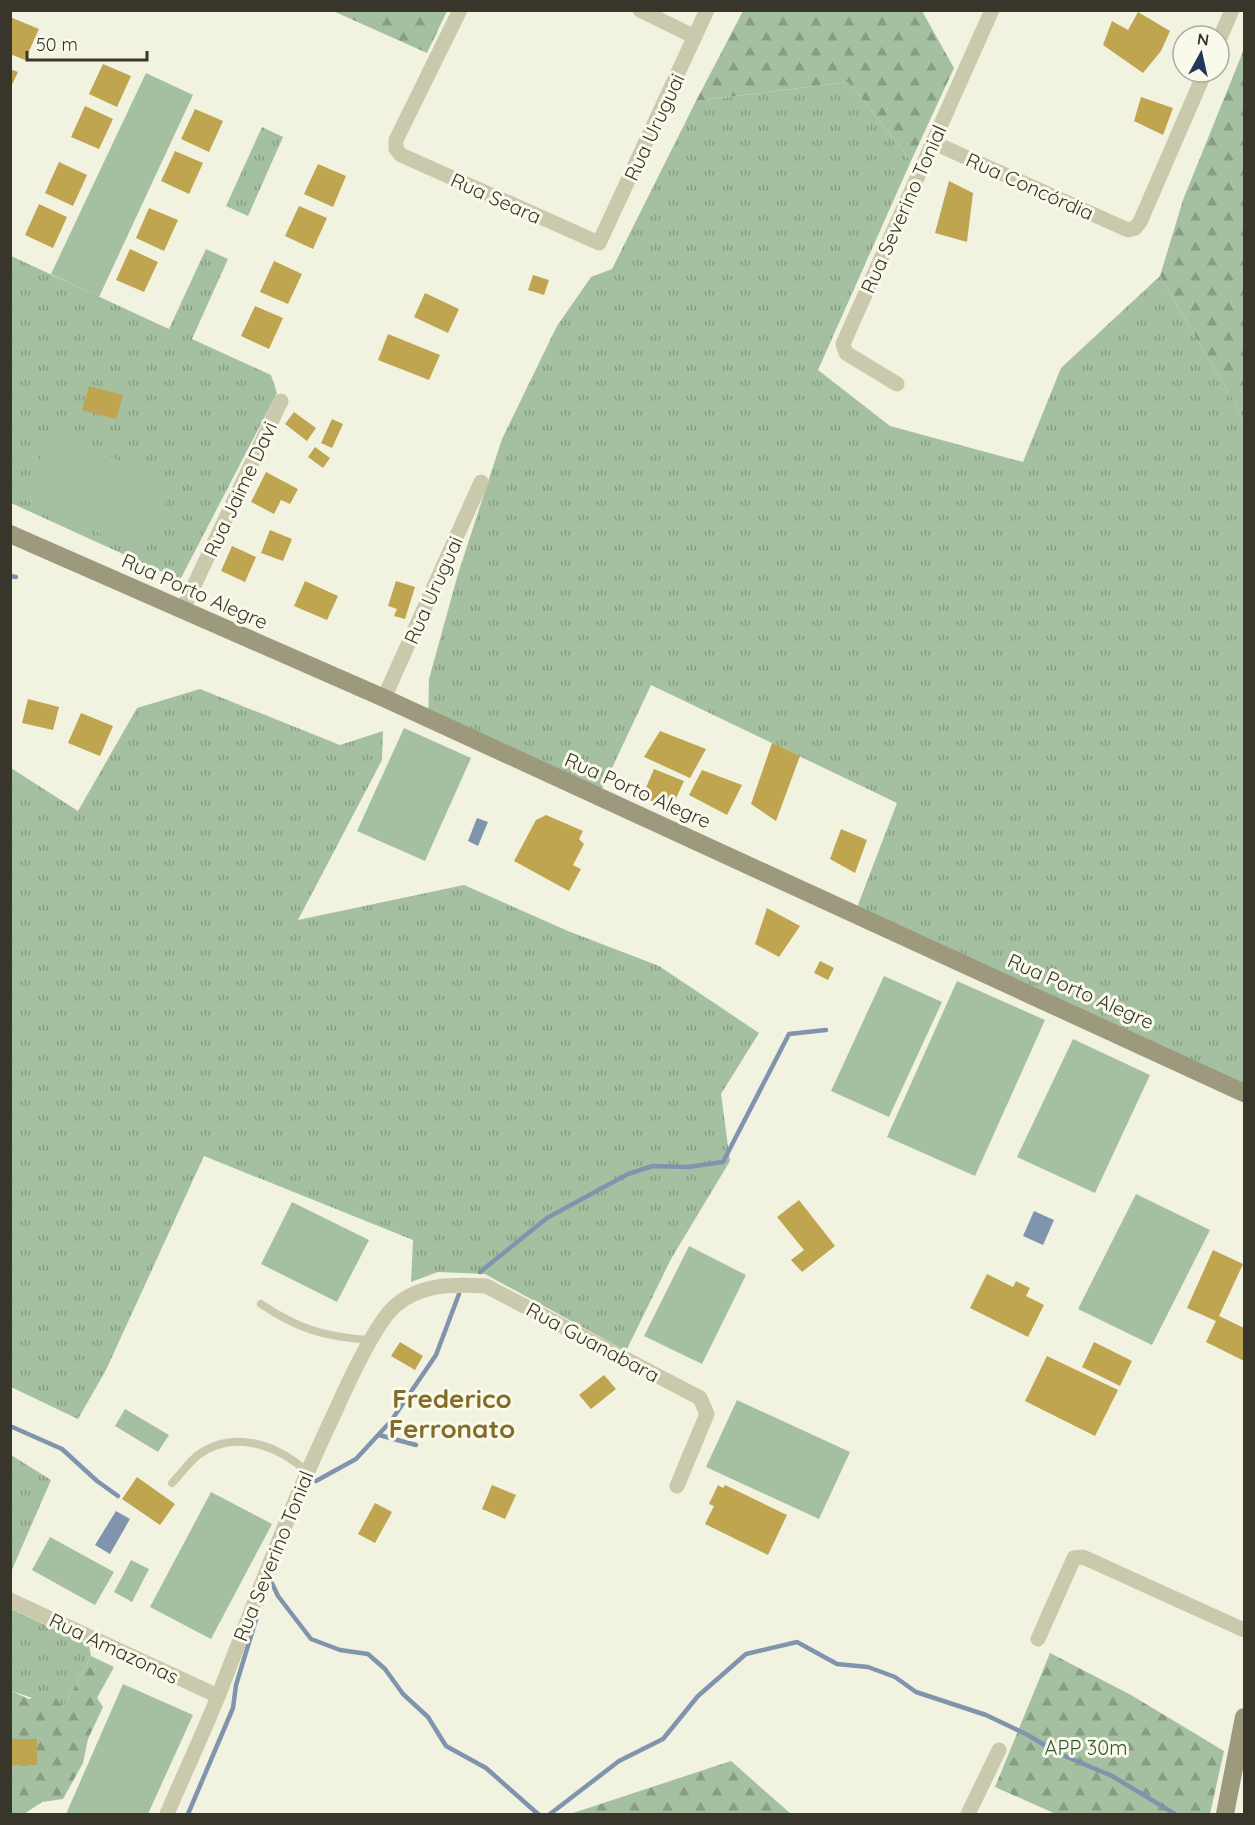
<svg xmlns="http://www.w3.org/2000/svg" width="1255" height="1825" font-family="Quicksand,sans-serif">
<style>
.grass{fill:url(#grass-tufts)}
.forest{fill:url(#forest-firs)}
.green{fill:#a5c0a0}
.water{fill:#8094ae}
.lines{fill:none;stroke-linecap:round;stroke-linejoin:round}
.stream{stroke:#8094ae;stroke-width:4.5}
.building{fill:#c0a550}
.lane{stroke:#cac9ac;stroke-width:8}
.street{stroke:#cac9ac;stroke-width:15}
.secondary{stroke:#9d997d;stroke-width:18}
.labels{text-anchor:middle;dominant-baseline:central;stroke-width:6;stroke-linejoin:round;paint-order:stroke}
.street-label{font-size:20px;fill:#38362a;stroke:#f9f9ec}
.park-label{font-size:20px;fill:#34552f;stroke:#f9f9ec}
.district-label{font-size:26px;font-weight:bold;fill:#836c27;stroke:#f9f9ec}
</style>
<defs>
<pattern id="grass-tufts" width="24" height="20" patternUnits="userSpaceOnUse" patternTransform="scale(1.5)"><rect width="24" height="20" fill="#a5c0a0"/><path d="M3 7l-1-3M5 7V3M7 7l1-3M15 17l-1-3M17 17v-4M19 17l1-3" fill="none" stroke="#879d83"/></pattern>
<pattern id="forest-firs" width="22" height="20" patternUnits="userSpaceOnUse" patternTransform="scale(1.5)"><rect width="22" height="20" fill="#a5c0a0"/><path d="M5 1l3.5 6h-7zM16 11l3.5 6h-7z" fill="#879d83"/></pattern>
</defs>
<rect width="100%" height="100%" fill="#f1f2e0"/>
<!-- grass -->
<path class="grass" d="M849,82L911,161L818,370L890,426L1023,462L1061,368L1160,276L1244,419V1101L853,918L897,803L651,685L596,802L428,726L429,679L458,574L502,439L557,326L591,277L612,269L696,101Z
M262,127L283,137L248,216L226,206Z
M206,249L228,259L192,339L271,375L277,393L180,580L11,503V256L169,329Z
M200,689L340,745L383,731L382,760L298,920L464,885L568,931L659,966L759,1033L721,1094L730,1161L671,1259L626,1351L485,1274L438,1272L411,1282L413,1240L204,1156L106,1370L78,1419L11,1387V768L78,811L137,708Z
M11,1455L51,1480L11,1572Z
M11,1609L89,1645L91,1656L63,1708L11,1691Z"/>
<!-- forest -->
<path class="forest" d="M333,11H447L427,53Z
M743,11H922L954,68L911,161L849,82L696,101Z
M1244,49V419L1160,276L1183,200Z
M1050,1653L1131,1695L1224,1751L1210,1814H1056L995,1787Z
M91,1656L114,1667L97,1698L103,1707L88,1739L83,1763L63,1799L42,1802L24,1814H11V1691L29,1699L50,1690L63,1708Z
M731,1761L791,1814H570Z"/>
<!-- green -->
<path class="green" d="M146,73L193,95L99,297L51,274Z
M52,431L174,484L144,553L22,499Z
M404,728L471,758L425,861L357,831Z
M884,976L942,1002L889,1117L831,1091Z
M957,981L1045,1020L975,1176L887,1137Z
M1073,1039L1150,1075L1095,1193L1017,1157Z
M1136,1194L1210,1230L1152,1345L1078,1309Z
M292,1202L369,1240L337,1302L261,1264Z
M689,1246L746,1275L702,1364L644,1336Z
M737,1400L850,1452L819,1519L706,1467Z
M125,1409L169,1435L158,1452L115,1426Z
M211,1492L272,1524L211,1639L150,1607Z
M50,1537L114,1572L95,1605L32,1570Z
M131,1560L149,1569L132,1602L114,1592Z
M123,1684L193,1715L148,1814H66Z"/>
<!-- water -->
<path class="water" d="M477,818L488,822L478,846L468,841Z
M1034,1211L1054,1220L1043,1245L1023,1236Z
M116,1511L130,1519L110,1554L95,1545Z"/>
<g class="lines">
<!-- stream -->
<path class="stream" d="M10,576L16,577
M480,1272L547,1218L628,1174L653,1166L688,1167L723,1162L789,1034L826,1030
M10,1426L62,1449L97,1481L118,1496
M379,1435L416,1445
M316,1481L356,1459L391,1421L436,1355L459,1294
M269,1577L278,1596L311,1639L340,1650L368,1654L385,1669L403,1694L428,1717L446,1746L486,1768L538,1814
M262,1603L268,1585
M188,1814L233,1708L236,1685L258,1613
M550,1814L619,1761L663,1739L698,1696L746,1654L797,1642L837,1664L868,1667L895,1677L916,1692L986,1715L1026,1734L1060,1754L1112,1776L1175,1814"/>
</g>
<!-- building -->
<path class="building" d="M1138,12L1170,31L1161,51L1143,73L1103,45L1112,21L1128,30Z
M10,17L39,29L25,60L10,54Z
M103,64L131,76L117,107L89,94Z
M10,69L18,72L10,89Z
M1141,97L1173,108L1163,135L1134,121Z
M85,106L113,119L99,149L71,137Z
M195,109L223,121L209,152L181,139Z
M175,151L203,163L189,194L161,181Z
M59,162L87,175L73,206L45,193Z
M318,164L346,176L333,207L304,194Z
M949,181L973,193L967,242L935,233Z
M39,204L67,217L53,248L25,235Z
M299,206L327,218L313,249L285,236Z
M149,208L178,220L164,251L136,238Z
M130,249L158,262L144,292L116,280Z
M274,261L302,274L288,304L260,292Z
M533,275L549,280L544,295L528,290Z
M425,293L459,309L448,333L414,317Z
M255,306L283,318L269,349L241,336Z
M388,334L440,355L429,380L378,360Z
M89,386L123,395L116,419L82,410Z
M294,412L316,428L307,441L285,424Z
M332,419L343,424L332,448L321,443Z
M315,447L330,458L323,468L308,457Z
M266,472L298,489L290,504L281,500L274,514L251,502Z
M270,530L292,539L283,561L261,553Z
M232,546L256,557L245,582L221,571Z
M305,581L338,596L327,620L294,606Z
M396,581L415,587L405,619L394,616L397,609L388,606Z
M28,699L59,707L53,730L22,723Z
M81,713L113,726L100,756L68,743Z
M660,731L706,749L690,778L644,757Z
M772,743L800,756L776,821L751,804Z
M654,769L684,781L671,809L642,797Z
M702,770L742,785L727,815L689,795Z
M546,815L583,831L579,839L584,844L573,865L581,869L569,891L514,861L536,820Z
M841,829L867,840L855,873L830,859Z
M767,908L800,926L779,957L755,944Z
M820,961L834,968L828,980L814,973Z
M799,1200L835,1246L802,1272L791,1260L804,1250L777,1217Z
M1213,1250L1243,1264L1219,1316L1244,1328V1361L1206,1342L1216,1321L1187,1308Z
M987,1274L1013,1287L1016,1281L1030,1288L1026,1296L1044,1305L1028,1337L970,1308Z
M400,1342L423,1356L415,1370L391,1356Z
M1094,1342L1132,1361L1120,1386L1082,1367Z
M1047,1356L1118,1390L1095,1436L1025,1401Z
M604,1375L616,1389L591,1409L579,1395Z
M137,1477L175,1504L160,1525L122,1499Z
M492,1485L516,1495L505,1519L482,1509Z
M718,1485L723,1488L725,1485L787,1515L768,1555L705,1524L714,1506L709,1504Z
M375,1503L392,1512L375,1543L358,1534Z
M10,1739H37V1765H10Z"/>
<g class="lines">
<!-- lane -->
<path class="lane" d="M261,1304C298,1329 325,1337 370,1340
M172,1483C181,1474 189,1462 198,1455C234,1429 277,1445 306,1471"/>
<!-- street -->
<path class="street" d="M460,10L396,140V149L401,155L599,243L707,10
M640,10L695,37
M1219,40L1232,10
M932,142L1128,230L1135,228L1140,222L1205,72
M897,384L846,353L843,344L992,10
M182,611L281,401
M384,698L481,482
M10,1600L218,1696
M1038,1639L1074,1558L1083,1557L1244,1630
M167,1814C184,1774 203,1734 219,1694C256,1599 291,1504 335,1412C347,1385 375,1324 395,1306C421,1283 455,1284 486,1286L700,1398L707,1414L677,1486
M968,1814L999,1750"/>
<!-- secondary -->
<path class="secondary" d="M10,534L384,698L1244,1093
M1225,1814L1244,1717"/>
</g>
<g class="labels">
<!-- street labels -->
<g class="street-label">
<text transform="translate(654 127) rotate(-65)">Rua Uruguai</text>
<text transform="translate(1030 186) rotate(24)">Rua Concórdia</text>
<text transform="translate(496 198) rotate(24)">Rua Seara</text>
<text transform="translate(903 209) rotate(-66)">Rua Severino Tonial</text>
<text transform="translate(240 489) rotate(-65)">Rua Jaime Davi</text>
<text transform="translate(433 590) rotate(-66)">Rua Uruguai</text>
<text transform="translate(195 591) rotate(24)">Rua Porto Alegre</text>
<text transform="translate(638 790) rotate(24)">Rua Porto Alegre</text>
<text transform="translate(1081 991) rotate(24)">Rua Porto Alegre</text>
<text transform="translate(593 1342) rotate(28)">Rua Guanabara</text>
<text transform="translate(273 1556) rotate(-68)">Rua Severino Tonial</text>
<text transform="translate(114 1648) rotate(25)">Rua Amazonas</text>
</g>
<!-- park labels -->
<g class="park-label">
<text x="1086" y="1747">APP 30m</text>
</g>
<!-- district labels -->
<g class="district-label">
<text x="452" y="1398">Frederico<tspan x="452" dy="30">Ferronato</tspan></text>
</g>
</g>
<!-- border -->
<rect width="1255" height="1825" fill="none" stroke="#38362a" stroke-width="24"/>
<!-- north arrow -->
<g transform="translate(1201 54) rotate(8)"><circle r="28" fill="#f9f9ec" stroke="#acab9e" stroke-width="1.5"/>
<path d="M0-4.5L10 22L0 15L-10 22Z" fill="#223858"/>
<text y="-9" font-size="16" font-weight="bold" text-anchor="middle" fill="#38362a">N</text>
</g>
<!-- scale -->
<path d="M27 51v9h120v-9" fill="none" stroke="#38362a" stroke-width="3"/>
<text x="36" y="51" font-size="18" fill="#38362a" stroke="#f9f9ec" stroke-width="4.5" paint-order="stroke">50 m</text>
</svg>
